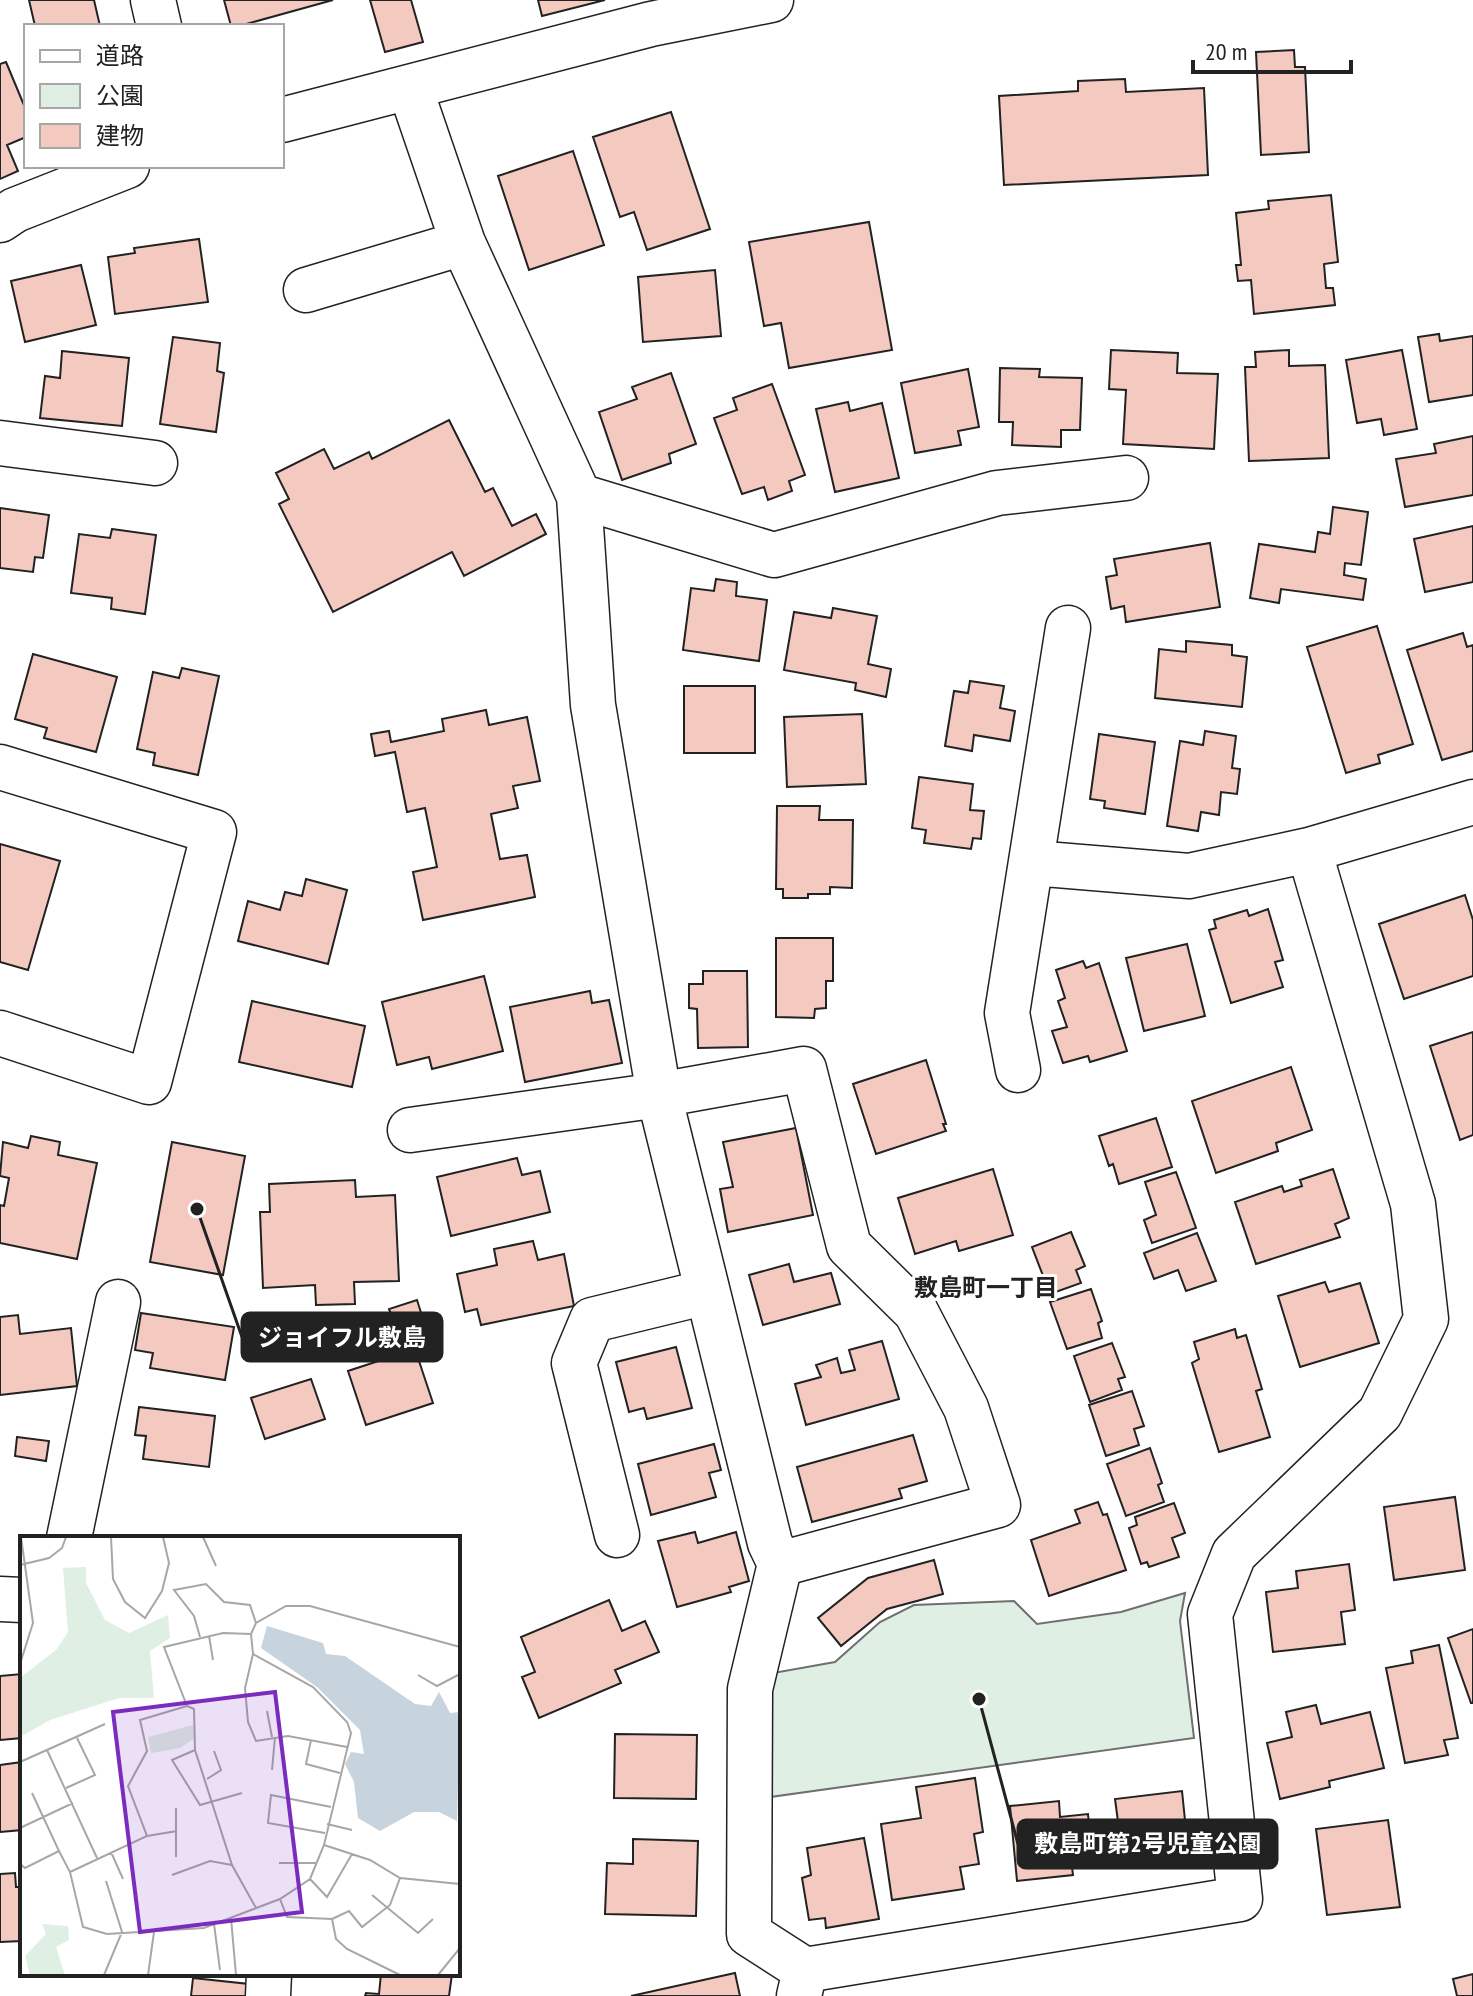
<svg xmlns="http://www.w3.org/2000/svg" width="1473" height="1996" font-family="'PT Sans Narrow','Noto Sans JP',sans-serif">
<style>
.green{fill:#e0efe3;stroke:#6f6f6f;stroke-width:2}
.building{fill:#f3c9c0;stroke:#222;stroke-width:2}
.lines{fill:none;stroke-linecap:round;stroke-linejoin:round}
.minor-casing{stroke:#222;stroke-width:47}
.minor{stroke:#fff;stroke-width:44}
.labels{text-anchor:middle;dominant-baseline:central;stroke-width:6;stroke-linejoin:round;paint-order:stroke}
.neighbourhood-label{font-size:24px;font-weight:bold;fill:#222;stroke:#fff}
.inset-road{fill:none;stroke:#a7a7a7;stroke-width:2}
.view{fill:#7b2cbf;fill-opacity:0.15;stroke:#7b2cbf;stroke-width:4}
.inset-edge{fill:none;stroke:#222;stroke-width:4}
.leader{fill:none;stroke:#222;stroke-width:3}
.callout-dot{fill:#222;stroke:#fff;stroke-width:3}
.callout{fill:#222;stroke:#222;stroke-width:3}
.callout-label{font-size:24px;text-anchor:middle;font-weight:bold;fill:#fff}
</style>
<rect width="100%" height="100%" fill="#fff"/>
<!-- green -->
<path class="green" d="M1185,1593L1180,1621L1194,1738L770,1797L766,1736L773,1673L835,1662L880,1622L914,1605L1014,1601L1037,1624L1121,1612Z"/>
<!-- building -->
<path class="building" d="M29,0H94L100,26H35Z
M224,0H333L239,26H231Z
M370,0H411L423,42L385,52Z
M538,0H605L542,16Z
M1294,50L1295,67H1305L1309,152L1261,155L1256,52Z
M6,62L26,110V137L7,145L18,171L0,179V64Z
M1125,79L1126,92L1204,88L1208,175L1004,185L999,96L1078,91V81Z
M671,112L710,229L647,250L634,212L620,217L593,137Z
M573,151L604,245L529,270L498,176Z
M1331,195L1338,262L1324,264L1326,288H1333L1335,305L1254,314L1251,280L1238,281L1236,265H1241L1236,213L1269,209L1268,201Z
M869,222L892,350L789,368L781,323L764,326L749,242Z
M199,239L208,302L115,314L108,257L135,253L134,248Z
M81,265L96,325L25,342L11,281Z
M715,270L721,336L643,342L638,277Z
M1439,334L1440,341L1473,336V395L1429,402L1418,337Z
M173,337L220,343L217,371L224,373L216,432L160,424Z
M1111,350L1178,353L1177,373L1218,374L1214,449L1123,444L1126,390L1109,389Z
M1289,350V366L1325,365L1329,458L1249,461L1245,367H1256L1255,352Z
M1402,350L1417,429L1384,435L1381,419L1357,423L1346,360Z
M62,351L129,358L122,426L40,418L45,376L60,378Z
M1000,368L1040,369L1039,377L1082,378L1080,430H1061V447L1012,445L1013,422H999Z
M968,369L979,427L958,431L961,445L915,453L901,383Z
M671,373L696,444L669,454L671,463L622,480L599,412L637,399L632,387Z
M772,384L805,475L789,481L792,491L768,500L764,487L742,494L714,418L737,410L733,398Z
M848,402L850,411L882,403L899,478L835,492L816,409Z
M449,420L485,492L493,488L512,526L536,514L546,534L464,576L452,552L333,612L279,504L289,499L276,473L324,449L334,469L369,452L372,459Z
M1473,436V495L1405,507L1396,459L1436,453L1434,444Z
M1333,507L1368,512L1361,565L1345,563L1344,575L1366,579L1363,600L1281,589L1279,603L1250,598L1259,544L1315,552L1318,532L1330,534Z
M0,508L49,515L43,558L35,557L33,572L0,568Z
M1473,526V582L1425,592L1414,539Z
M112,529L156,535L145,614L111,609L112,598L71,593L79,534L110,538Z
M1210,543L1220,607L1126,622L1124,606L1111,609L1106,577L1117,575L1114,559Z
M716,579L737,582L736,596L767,600L759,661L683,650L691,588L714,591Z
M833,608L877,616L868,664L891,669L886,697L855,690L856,683L784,670L794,612L831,618Z
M1377,626L1413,744L1378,755L1380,763L1346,773L1307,647Z
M1463,633L1467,647L1473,645V751L1442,760L1407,650Z
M1186,641L1232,645V655L1247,657L1242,707L1155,698L1159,649L1186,652Z
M33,654L117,677L96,752L44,738L47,728L15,719Z
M182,668L219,676L198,775L153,765L155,753L137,749L153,672L179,678Z
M970,681L1004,686L1000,708L1015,711L1010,741L974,735L972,751L945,746L954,691L968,693Z
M684,686H755V753H684Z
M486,710L489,725L527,717L540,781L513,786L518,808L491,814L500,859L527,855L535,897L423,920L413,872L437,867L425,808L407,812L395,752L375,756L371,734L389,731L391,742L444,731L442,719Z
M862,714L866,784L787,787L784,717Z
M1205,731L1236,736L1232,768L1240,769L1237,794L1221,792L1219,815L1201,812L1198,831L1167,826L1180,741L1203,745Z
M1099,734L1155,742L1145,814L1104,808L1105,801L1090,799Z
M919,777L973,784L970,810L984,811L981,839L973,838L971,849L924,843L926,830L912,828Z
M777,806H820L819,820H853L852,888L830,887V894H808V898H783V889H776Z
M0,844L60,861L28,970L0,962Z
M306,879L347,890L328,964L238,941L248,901L280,910L285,892L302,896Z
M1465,895L1473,920V976L1404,999L1379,924Z
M1268,909L1283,960L1275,962L1283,987L1231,1003L1209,930L1216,928L1214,920L1247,910L1249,916Z
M776,938H833V981H826V1008L815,1009L814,1018L776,1017Z
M1187,944L1205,1016L1144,1031L1126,958Z
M1083,961L1086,968L1099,963L1127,1051L1090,1062L1088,1056L1063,1063L1052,1031L1067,1027L1058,1001L1065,998L1056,970Z
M703,971H747L748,1047L698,1048L697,1009L689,1008V984H703Z
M484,976L503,1051L432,1069L429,1057L397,1065L382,1002Z
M590,991L592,1003L609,1000L622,1063L525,1082L510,1007Z
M252,1001L365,1026L352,1087L239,1062Z
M1473,1032V1135L1460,1140L1430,1046Z
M926,1060L946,1124H943L946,1131L876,1154L853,1084Z
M1291,1067L1312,1130L1276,1143L1278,1151L1216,1173L1192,1101Z
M1156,1118L1172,1167L1119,1184L1113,1164L1109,1166L1099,1136Z
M796,1128L813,1215L728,1232L720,1189L733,1187L723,1142Z
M31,1136L60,1142L58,1155L97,1163L77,1259L0,1243V1205L4,1206L9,1178L0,1176L3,1142L28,1148Z
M172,1142L245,1156L223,1275L150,1262Z
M517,1158L522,1175L540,1171L550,1212L451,1236L437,1177Z
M993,1169L1013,1235L959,1251L956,1241L915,1254L898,1198Z
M1333,1169L1349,1218L1335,1224L1340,1237L1256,1264L1235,1202L1282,1186L1284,1192L1302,1186L1300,1180Z
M1176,1172L1196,1228L1152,1243L1144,1220L1156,1215L1145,1182Z
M355,1180L356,1197L395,1195L399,1281L354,1282L355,1304L316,1305L315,1285L263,1288L260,1212H270L269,1184Z
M1071,1232L1085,1266L1076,1270L1081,1283L1050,1294L1032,1247Z
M1197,1233L1216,1281L1186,1291L1178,1270L1154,1279L1144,1253Z
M533,1241L538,1260L564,1254L574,1306L481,1325L477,1309L465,1312L457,1274L497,1265L494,1249Z
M789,1264L794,1282L831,1273L840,1304L763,1325L749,1275Z
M1325,1282L1329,1292L1360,1283L1379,1343L1300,1367L1278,1296Z
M1091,1289L1102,1321L1098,1323L1102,1338L1067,1349L1050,1302Z
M417,1300L424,1322L398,1331L389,1309Z
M141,1313L234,1327L225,1380L150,1368L153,1353L135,1350Z
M18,1315L20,1334L71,1328L77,1386L0,1395V1317Z
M1235,1329L1237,1338L1246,1335L1262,1389L1256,1391L1270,1437L1219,1452L1192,1363L1199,1359L1194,1342Z
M882,1341L899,1399L806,1425L795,1384L821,1377L816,1365L837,1358L841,1373L855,1370L849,1350Z
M1112,1343L1125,1377L1118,1379L1122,1390L1090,1402L1074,1356Z
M676,1347L692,1408L647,1419L644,1408L629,1412L616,1362Z
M415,1349L433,1403L366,1425L348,1371Z
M311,1379L325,1419L265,1439L251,1398Z
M1132,1391L1144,1426L1134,1429L1139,1445L1106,1456L1089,1405Z
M139,1407L215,1416L209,1467L143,1459L146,1436L135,1435Z
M913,1435L927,1481L899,1489L902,1498L812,1522L797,1467Z
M17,1437L49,1441L46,1461L15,1456Z
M714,1444L721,1470L709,1473L716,1497L651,1515L638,1464Z
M1150,1448L1162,1483L1158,1485L1164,1502L1126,1516L1107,1464Z
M1455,1497L1465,1570L1394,1580L1384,1507Z
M1098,1502L1103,1515L1107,1514L1126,1570L1049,1596L1031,1540L1080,1523L1075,1510Z
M1174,1503L1185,1533L1172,1538L1179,1557L1149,1567L1147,1562L1141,1564L1129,1528L1137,1525L1135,1517Z
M695,1532L698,1543L736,1532L749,1581L729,1587L731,1592L677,1607L658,1541Z
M934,1560L943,1594L887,1609L841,1646L818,1618L868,1578Z
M1349,1564L1355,1610L1341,1612L1345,1644L1273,1652L1266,1592L1298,1588L1296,1571Z
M609,1600L622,1631L645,1621L659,1652L615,1670L621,1683L539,1718L522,1677L535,1672L521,1637Z
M1473,1629V1703H1471L1448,1638Z
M1439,1645L1458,1738L1444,1740L1448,1755L1405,1763L1386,1668L1413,1663L1411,1651Z
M22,1674V1738L0,1740V1676Z
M1316,1705L1321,1724L1370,1712L1384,1768L1329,1781L1330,1787L1280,1799L1267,1743L1292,1737L1286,1712Z
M615,1734L697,1735L696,1799L614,1798Z
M22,1762V1830L0,1832V1765Z
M975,1778L983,1832L974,1834L979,1864L960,1867L964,1889L892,1900L881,1824L921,1818L916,1787Z
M1182,1791L1189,1859L1124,1867L1115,1799Z
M1059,1801L1060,1817L1088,1814L1092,1856L1071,1859L1073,1875L1017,1881L1010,1806Z
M1388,1820L1400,1907L1327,1915L1316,1829Z
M864,1838L879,1919L826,1928L825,1918L809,1920L802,1878L811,1875L807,1848Z
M633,1839L698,1841L696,1916L605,1914L607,1863L633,1864Z
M15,1873L16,1887H22V1941L0,1942V1874Z
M735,1973L740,1996H631Z
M381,1974H452L449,1996H365L366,1993L379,1994Z
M1473,1974V1996H1457L1453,1979Z
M193,1978L249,1984L248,1996H191Z"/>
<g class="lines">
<defs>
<path id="minor" d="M153,0L159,26
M410,88L463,243L579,496L593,705L659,1095L770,1543L780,1564L750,1689L749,1934L805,1970L799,1996
M282,120L651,24L771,0
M0,220L15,210L127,166
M306,290L463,243
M0,443L155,463
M579,496L774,555L997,493L1126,478
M0,767L214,832L149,1082L0,1033
M1033,863L1189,876L1309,850
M1018,1070L1007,1013L1068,628
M410,1130L659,1095L804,1069L849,1246L916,1312L966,1408L998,1505L780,1564
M617,1535L574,1363L592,1320L707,1292
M69,1538L118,1302
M0,1599L22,1600
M805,1970L1240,1899L1210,1614L1234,1554L1380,1413L1426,1319L1413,1204L1309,850L1473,802
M268,1996L269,1974"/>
</defs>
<!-- minor casing -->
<use href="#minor" class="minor-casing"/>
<!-- minor -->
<use href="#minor" class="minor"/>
</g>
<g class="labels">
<!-- neighbourhood labels -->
<g class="neighbourhood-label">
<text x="986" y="1287">敷島町一丁目</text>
</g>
</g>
<!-- overview -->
<g transform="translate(20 1536)">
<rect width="440" height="440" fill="#fff"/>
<path d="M66,31V47L85,84L109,97L148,79L150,102L130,115L134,162H99L30,184L0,201V142L37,113L48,96L43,32ZM173,189L175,202L160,212L131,217L128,201ZM22,388L48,390L49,404L36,411L45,439H10L5,420L26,398Z" fill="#e0efe3"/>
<path d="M247,90L303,107L306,118L325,120L395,168L411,170L419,156L430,177L440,176L437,285L419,276H394L360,295L338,282L334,246L325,228L331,216L344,218L340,194L297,151L241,112Z" fill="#c7d3dd"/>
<path class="inset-road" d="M91,1L93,43L105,66L125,82L142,55L149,27L143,1M183,1L196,30M0,29L29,22L42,12L46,1M231,98L203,97L144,111L167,170L174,173L175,214L212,329L236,372M189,100L193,124M180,101L174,80L154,54L186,48L204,66L230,69L236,87M233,118L225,152L228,186L236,205L268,200L327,211M0,128L13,87L1,1M398,139L417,150L440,138M247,175L252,201M291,204L286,228L320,237M27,214L77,322M175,214L152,224L180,269L222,257M0,226L85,188M252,234L255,201M187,243L201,234L194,215M46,252L75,239L57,202M156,272V321M307,288L332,294M0,292L53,267M305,297L248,287L251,259L311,271M127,300L157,295M304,309L350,324L380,342L440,348M39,315L50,336L63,391L87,398L184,392L260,363L290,343L304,309L331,197L327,186L293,151L233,118L231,98L236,87L266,70H290L440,111M91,316L103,343M259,327H296M0,328L5,332L39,315L12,257M50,336L127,300L108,250L127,215L120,184L167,170M152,339L190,325L212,329M290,343L307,361L332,318M352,359L398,397L413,383M260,363L267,381L312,383L316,403L327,413L380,439M211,382L216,439M312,383L329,375L342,391L370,369L380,342M194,388L200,434M84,439L102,396L86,345M128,439L134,396M418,439L440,412"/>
<path class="view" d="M255,156L282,376L120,396L93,176Z"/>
<rect width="440" height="440" class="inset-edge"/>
</g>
<!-- callouts -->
<path class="leader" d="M197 1209L242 1337M979 1699L1018 1844"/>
<g class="callout-dot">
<circle cx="197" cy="1209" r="8"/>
<circle cx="979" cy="1699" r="8"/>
</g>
<g class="callout">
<rect x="242" y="1313" width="200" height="48" rx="8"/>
<rect x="1018" y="1820" width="259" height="48" rx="8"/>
</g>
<g class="callout-label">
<text x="342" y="1346">ジョイフル敷島</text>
<text x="1148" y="1852">敷島町第2号児童公園</text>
</g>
<!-- legend -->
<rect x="24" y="24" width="260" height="144" fill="#ffffff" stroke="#a7a7a7" stroke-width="2"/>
<rect x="40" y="50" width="40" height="12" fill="#ffffff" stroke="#a7a7a7" stroke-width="2"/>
<text x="96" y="64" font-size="24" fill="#222222">道路</text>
<rect x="40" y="84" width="40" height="24" fill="#e0efe3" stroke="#a7a7a7" stroke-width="2"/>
<text x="96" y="104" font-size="24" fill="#222222">公園</text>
<rect x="40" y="124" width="40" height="24" fill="#f3c9c0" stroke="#a7a7a7" stroke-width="2"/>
<text x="96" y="144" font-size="24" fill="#222222">建物</text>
<!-- scale -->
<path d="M1193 60v12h158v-12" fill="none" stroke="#222222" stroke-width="4"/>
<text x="1205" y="60" font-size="24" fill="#222222" stroke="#ffffff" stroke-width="6" paint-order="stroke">20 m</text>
</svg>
